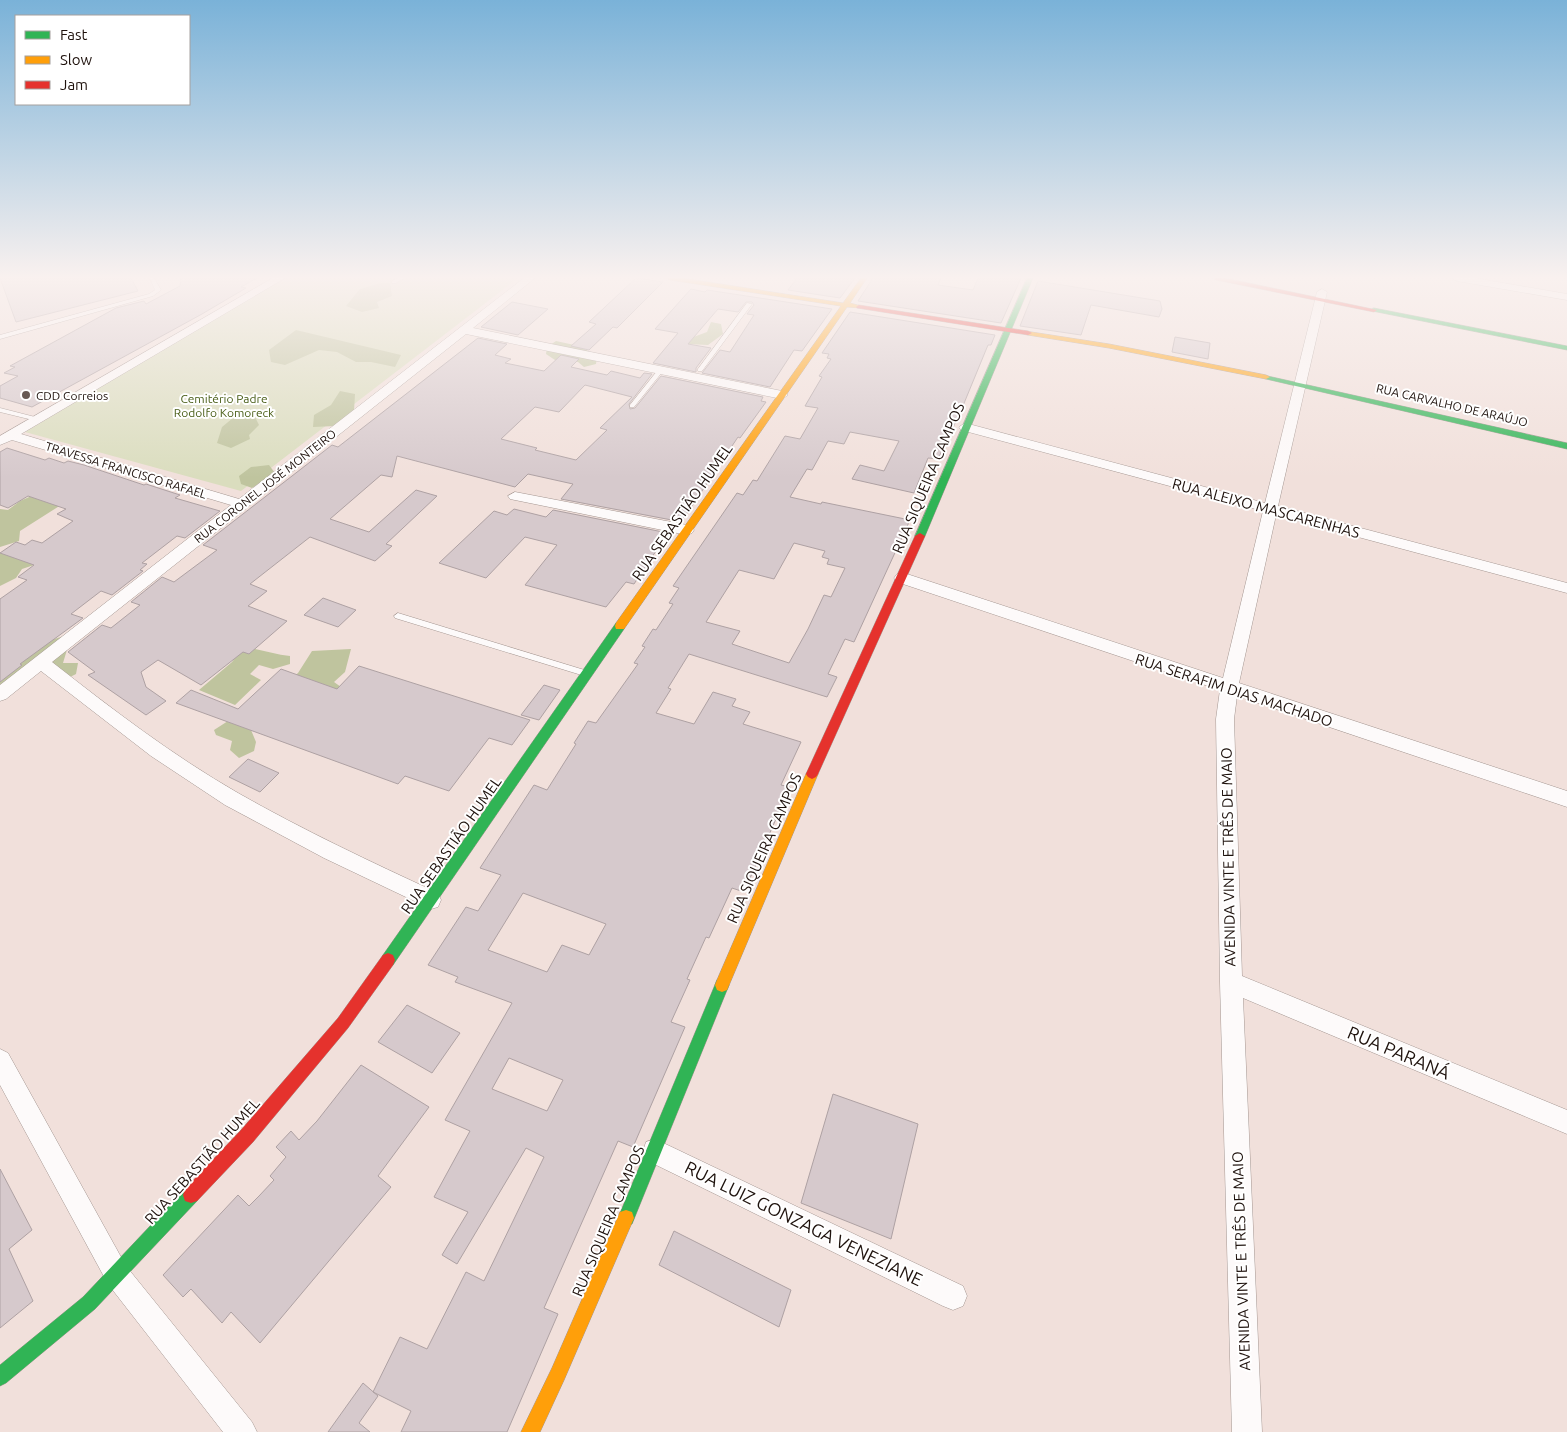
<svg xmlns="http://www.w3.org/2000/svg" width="1567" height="1432" font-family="Ubuntu,sans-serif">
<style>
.green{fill:#daddbe}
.forest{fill:#bfc49e}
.building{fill:#d6c9cc;stroke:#aea1a3;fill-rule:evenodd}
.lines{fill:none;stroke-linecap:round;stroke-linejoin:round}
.lane-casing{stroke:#a49691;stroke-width:1}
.street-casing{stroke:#a49691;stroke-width:1}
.fast-casing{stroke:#a49691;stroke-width:1}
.slow-casing{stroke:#a49691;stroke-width:1}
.jam-casing{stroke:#a49691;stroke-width:1}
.lane{fill:#fdfafa;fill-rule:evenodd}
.street{fill:#fdfafa;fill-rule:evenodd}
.fast{fill:#30b455;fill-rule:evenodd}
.slow{fill:#ff9f0a;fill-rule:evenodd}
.jam{fill:#e5322d;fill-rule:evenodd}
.poi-dot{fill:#685954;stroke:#fff;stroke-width:2}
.labels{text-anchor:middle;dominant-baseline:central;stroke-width:4;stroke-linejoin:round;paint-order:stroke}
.far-poi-label{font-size:12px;fill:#1e110c;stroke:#fff;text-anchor:start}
.far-park-label{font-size:12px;fill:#485d16;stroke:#fff}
.far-street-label{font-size:12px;fill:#1e110c;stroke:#fff}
.street-label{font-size:15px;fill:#1e110c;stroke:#fff}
.near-street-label{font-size:18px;fill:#1e110c;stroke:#fff}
</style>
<rect width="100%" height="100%" fill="#f1e0db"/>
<!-- green -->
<path class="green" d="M284,278H518L241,491L25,432Z"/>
<!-- forest -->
<path class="forest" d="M381,283H390L392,296L377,302L379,308L362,312L346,306L360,289Z
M711,322L721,324L723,334L708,345L687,344L688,339L707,332Z
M296,330L401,355L395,367L371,362H356L337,352L319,350L285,365L271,362L269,350Z
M556,341L579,346L597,356L596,364L584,367L578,362H558L546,354L547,347Z
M340,391L355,394L354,411L335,426L313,427L314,415L331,405Z
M239,413L255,417L259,425L249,435L250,439L231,448L217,443L222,427Z
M269,465L275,473L252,488L241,484L239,476L251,467Z
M43,491H83L20,531L19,541L0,547V509L8,510L20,501Z
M7,549L34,565L22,569L16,578L0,586V553Z
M64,636L69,643L63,663H78L76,674L62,681L41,668L0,690V676L35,645Z
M244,647C260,649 274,654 290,656V664L273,669L259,665L250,674L261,680L235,705L199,690L232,662Z
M351,649L345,672L334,682L341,687L324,703L280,688L298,673L312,651Z
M228,721L251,730L256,742L254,751L239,758L230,750L232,741L216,735L214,730Z"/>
<!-- building -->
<path class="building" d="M0,278H131L138,291L16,322Z
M181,278H257L241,287L246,288L202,314L32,407L0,398V386L18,376L4,373L15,367L10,366L116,308L144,301L146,304L180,286Z
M636,278L663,282L617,328L613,327L589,350L571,346L596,324L589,322Z
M797,278H855L840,298L788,290Z
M873,278H941L938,285L973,290L978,278H1021L1001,323L858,301Z
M1038,281L1160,301L1162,309L1159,317L1091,305L1081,335L1020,326Z
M691,289L705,292L707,290L832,309L802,351L794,350L770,387L702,373L720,350L730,352L754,315L747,314L754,305L752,302H746L738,312L718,309L688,344L711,348L696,368V372L653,363L678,333L655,329Z
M512,302L548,309L518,335L481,327Z
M850,312L995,335L991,345H988L960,413L938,459L928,458L914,493L852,479L860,465L884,471L899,441L850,432L844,444L828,441L812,470L807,469L790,497L821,504L822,502L910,520L854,642L845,639L828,674L837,677L827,697L689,654L668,688L671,689L656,713L694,724L713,692L736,699L732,706L750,712L743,724L801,742L781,785L790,787L744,892L732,888L709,938L706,937L687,979L690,980L671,1022L685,1027L633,1147L618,1141L544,1308L558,1314L507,1432H401L411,1411L373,1392L400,1337L427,1349L466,1272L484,1281L544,1157L526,1148L457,1264L442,1255L468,1212L434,1197L470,1131L445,1120L512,1003L455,982L458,977L428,965L466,907L478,911L501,875L480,868L534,785L547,790L576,744L574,743L588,721L596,723L638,664L634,663L645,647L642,646L653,629L656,630L673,604L669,603L679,588L673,586L737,493L743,495L753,480L757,481L785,436L800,439L818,408L805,406L822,377L819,376L831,359L827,358L829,354L822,353ZM794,543L825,551L822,557L829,559L827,564L845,568L831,597L824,595L808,629L789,663L732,644L740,631L706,622L739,570L774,579ZM523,893L606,924L589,955L562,945L547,972L488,950ZM509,1058L563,1080L547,1111L492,1089Z
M1175,337L1210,343L1208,359L1172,352Z
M478,338L507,344L495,355L511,359L505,363L544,371L561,355L579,359L571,367L607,375L611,371L640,378L644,373L652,374L629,404L630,409L635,408L661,376L763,397L761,401L766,402L740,438L738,437L688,512L683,518L679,517L677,521L561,499L573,484L528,474L515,487L397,456L392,477L381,475L330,519L369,532L416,490L437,496L386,544L392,546L375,561L310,537L250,584L267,591L248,606L287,621L249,654L243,652L201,685L158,660L141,672L146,687L166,701L146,715L88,675L95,672L68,652L102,625L111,628L140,605L131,602L162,577L174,582L217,550L203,545L332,445L338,447ZM585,385L632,397L600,428L607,430L576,460L535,450L537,448L501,439L535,407L559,412Z
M7,448L45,460L49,458L64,463L68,461L84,465L144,485L146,484L180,495L175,498L220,511L185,538L177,536L142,563L147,564L140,570L143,571L112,595L101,591L71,614L83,618L20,664L22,665L0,682V599L27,580L18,577L34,565L0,553L16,542L25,545L32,540L42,543L73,521L57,514L66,509L28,496L8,508L0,505V452Z
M514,509L546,517L553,510L668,533L634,584L626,582L606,607L525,585L557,545L525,537L486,578L439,563L494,511L507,515Z
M323,598L356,610L338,627L304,615Z
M359,666L530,720L512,745L489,738L449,791L405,776L398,784L176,703L191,690L238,709L281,669L337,689Z
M544,685L560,690L539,720L521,715Z
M248,759L279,773L260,792L229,777Z
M407,1005L460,1033L432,1073L378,1042Z
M361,1065L429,1107L378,1176L391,1187L260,1343L231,1312L222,1323L191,1289L183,1297L163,1275L238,1195L249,1206L259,1196L274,1180L270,1176L286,1157L276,1147L291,1131L299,1140L317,1121Z
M833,1094L918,1124L891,1239L801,1203Z
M0,1169L32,1230L9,1249L33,1301L0,1328Z
M674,1231L791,1290L779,1327L659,1265Z
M363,1383L378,1396L359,1423L370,1432H328Z"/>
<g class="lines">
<defs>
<path id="lane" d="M150,278H154L161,290L153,296L0,339V335L149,294L155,290Z
M398,278H404L396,283H392V281Z
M747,303L752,304L702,371H698V369Z
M658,370L663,371L634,407H630V405Z
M0,408L39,418L40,419L37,421L0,412Z
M398,613L591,672L592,674L588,677L395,618L394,616Z"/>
<path id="street" d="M273,278H285L21,434L239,499L524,278H535L473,328L782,391L788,395L782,399L466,334L52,662C112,709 172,755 238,793C303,830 371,862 438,893L441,900L438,907L431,909L324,858L225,805L151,756L41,671L6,699L0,701V685L231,505L12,440L0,445V436Z
M1452,278H1474L1567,294V300L1457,281Z
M1322,289L1327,292L1278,506L1567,583V593L1276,515L1239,683L1567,791V807L1237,696L1234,719L1242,976L1567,1110V1134L1243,998L1262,1432H1232L1220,982L1216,719L1220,690L897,582L894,578L897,574L902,573L907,574L1223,678L1263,511L961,430L959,427L965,423L1265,503L1317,292Z
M515,492L687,525L692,527L694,530L692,533L687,535L510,499L508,496Z
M0,1049L8,1053L126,1266L252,1422L257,1432H223L108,1284L0,1085Z
M655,1139L963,1286L967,1296L963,1306L953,1310L943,1306L646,1160L643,1151L646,1142Z"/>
<path id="fast" d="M1027,278H1033L925,536L923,538H917L915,536Z
M1374,308L1567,346V350L1372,311V309Z
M1263,375L1567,443V449L1266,379L1262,377Z
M620,622L624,623L625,626L624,629L393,965L388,967L383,965L381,960L383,955L616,623Z
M722,978L727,980L729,985L632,1224L626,1226L620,1224L618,1218L717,980Z
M191,1187L197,1189L199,1195L197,1201L95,1309L6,1383L0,1386V1365L83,1297L185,1189Z"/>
<path id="slow" d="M667,278H682L843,303L861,278H867L850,303L861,306V308L847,307L624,629H616L615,626L616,623L841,306L670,280Z
M1025,331L1109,344L1266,375L1270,377L1266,379L1109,348L1028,335L1024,333Z
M812,769L816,771L818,774L727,990L722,992L717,990L715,985L717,980L806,774L808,771Z
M626,1210L632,1212L634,1218L564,1380L540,1432H521L552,1368L620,1212Z"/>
<path id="jam" d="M1213,278H1225L1377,310L1374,312L1216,280Z
M859,305L1028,331L1032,333L1028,335L857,308L856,307Z
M920,533L925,536L818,774L816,777L812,779L808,777L806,774L915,536Z
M388,953L393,955L395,960L393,965L348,1028L253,1142L197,1201L191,1203L185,1201L183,1195L185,1189L241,1130L338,1018L383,955Z"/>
</defs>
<!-- lane casing -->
<use href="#lane" class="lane-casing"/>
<!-- street casing -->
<use href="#street" class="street-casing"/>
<!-- fast casing -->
<use href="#fast" class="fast-casing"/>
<!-- slow casing -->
<use href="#slow" class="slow-casing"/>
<!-- jam casing -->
<use href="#jam" class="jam-casing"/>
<!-- lane -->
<use href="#lane" class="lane"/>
<!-- street -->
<use href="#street" class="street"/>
<!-- fast -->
<use href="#fast" class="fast"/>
<!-- slow -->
<use href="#slow" class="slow"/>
<!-- jam -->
<use href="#jam" class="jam"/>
</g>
<!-- sky -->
<linearGradient id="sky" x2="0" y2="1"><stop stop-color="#7ab2d8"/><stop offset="0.58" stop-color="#f9f1ef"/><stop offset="1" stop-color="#f9f1ef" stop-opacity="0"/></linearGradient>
<rect width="1567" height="478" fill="url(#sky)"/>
<!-- markers -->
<circle class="poi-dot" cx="26" cy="395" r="5"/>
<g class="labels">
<!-- far-poi labels -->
<g class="far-poi-label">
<text x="36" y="395">CDD Correios</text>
</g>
<!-- far-park labels -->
<g class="far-park-label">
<text x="224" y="398">Cemitério Padre<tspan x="224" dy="14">Rodolfo Komoreck</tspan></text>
</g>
<!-- far-street labels -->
<g class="far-street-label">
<text transform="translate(1452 405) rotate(13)">RUA CARVALHO DE ARAÚJO</text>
<text transform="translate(126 470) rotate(17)">TRAVESSA FRANCISCO RAFAEL</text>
<text transform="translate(265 486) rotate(-38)">RUA CORONEL JOSÉ MONTEIRO</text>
</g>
<!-- street labels -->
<g class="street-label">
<text transform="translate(928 478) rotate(-67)">RUA SIQUEIRA CAMPOS</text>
<text transform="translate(1266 508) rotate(15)">RUA ALEIXO MASCARENHAS</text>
<text transform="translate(682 512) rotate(-55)">RUA SEBASTIÃO HUMEL</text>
<text transform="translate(1234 690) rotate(18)">RUA SERAFIM DIAS MACHADO</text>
<text transform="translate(451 845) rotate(-55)">RUA SEBASTIÃO HUMEL</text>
<text transform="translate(764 848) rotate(-66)">RUA SIQUEIRA CAMPOS</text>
<text transform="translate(1228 857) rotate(-91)">AVENIDA VINTE E TRÊS DE MAIO</text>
<text transform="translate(202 1161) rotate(-48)">RUA SEBASTIÃO HUMEL</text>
<text transform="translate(608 1221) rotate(-67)">RUA SIQUEIRA CAMPOS</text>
<text transform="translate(1241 1261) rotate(-92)">AVENIDA VINTE E TRÊS DE MAIO</text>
</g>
<!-- near-street labels -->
<g class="near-street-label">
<text transform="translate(1399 1052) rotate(23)">RUA PARANÁ</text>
<text transform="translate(804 1223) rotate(26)">RUA LUIZ GONZAGA VENEZIANE</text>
</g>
</g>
<!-- legend -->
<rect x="15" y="15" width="175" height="90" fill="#ffffff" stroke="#a5a09e"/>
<rect x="25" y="31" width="25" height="8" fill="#30b455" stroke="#a5a09e"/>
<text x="60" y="40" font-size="15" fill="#1e110c">Fast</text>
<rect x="25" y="56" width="25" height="8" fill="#ff9f0a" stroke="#a5a09e"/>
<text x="60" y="65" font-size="15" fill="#1e110c">Slow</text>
<rect x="25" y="81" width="25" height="8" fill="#e5322d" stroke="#a5a09e"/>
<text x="60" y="90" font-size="15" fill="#1e110c">Jam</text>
</svg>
